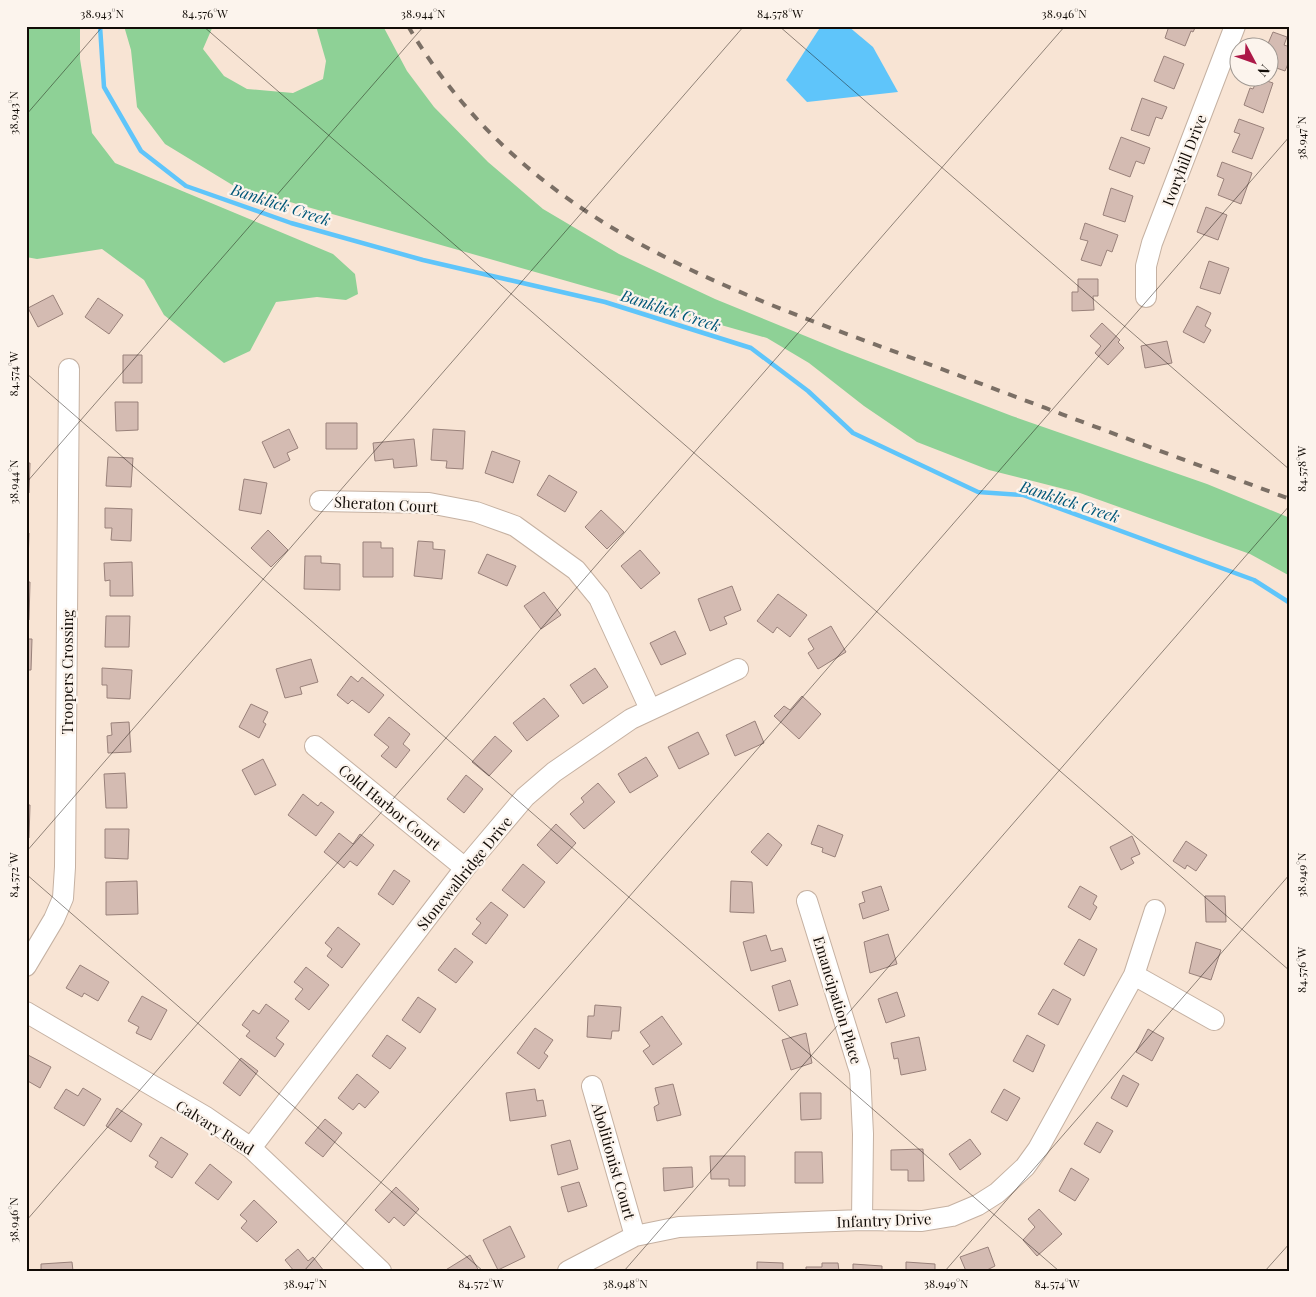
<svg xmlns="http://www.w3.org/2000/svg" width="1316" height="1297" font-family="'Playfair Display',serif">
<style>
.green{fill:#8ed196}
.water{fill:#5fc5fa}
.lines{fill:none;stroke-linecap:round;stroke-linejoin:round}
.stream{stroke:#5fc5fa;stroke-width:4.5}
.building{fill:#d4bbb2;stroke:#99817a}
.minor-casing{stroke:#c5b1a2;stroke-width:22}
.minor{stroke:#fff;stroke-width:20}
.rail{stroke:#7b6f65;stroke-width:4;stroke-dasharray:9 9;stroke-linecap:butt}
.ticks{fill:none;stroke:#120c07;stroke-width:1;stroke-opacity:0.45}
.labels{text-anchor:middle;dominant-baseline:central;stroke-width:4.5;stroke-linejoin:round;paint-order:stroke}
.street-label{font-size:15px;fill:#120c07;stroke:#fcf4ed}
.water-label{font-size:16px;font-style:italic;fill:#005779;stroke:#fcf4ed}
.neatline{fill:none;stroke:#120c07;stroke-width:2}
.ticks-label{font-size:12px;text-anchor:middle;fill:#120c07}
</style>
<rect width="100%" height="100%" fill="#f8e4d4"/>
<!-- green -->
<path class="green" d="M26,26H80V59L92,133L115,163L333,254L355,274L358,294L346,300L317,297L276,302L250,351L224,363L164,315L144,280L102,249L37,259L26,257Z
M124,26H213L203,49L224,76L247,89L293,93L323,79L326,61L316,26H383L407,71L434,107L488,162L543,209L619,254L715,299L842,351L1012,416L1207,484L1290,518V576L1250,554L1080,493L989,470L917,442L864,406L809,363L767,338L234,186L165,144L137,107L131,50Z"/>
<!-- water -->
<path class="water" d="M821,26H848L873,47L898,92L807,102L786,80Z"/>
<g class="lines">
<!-- stream -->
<path class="stream" d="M100,26L104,87L141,151L186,186L291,223L423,260L605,302L751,348L808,391L853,433L978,492L1023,495L1254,580L1290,603"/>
</g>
<!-- building -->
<path class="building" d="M1169,26H1196L1193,32L1191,31L1185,46L1165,38Z
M1273,32L1287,37L1284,45L1290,47V59L1285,71L1268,65L1269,47L1267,46Z
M1164,56L1184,64L1174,89L1154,81Z
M1258,78L1273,83L1263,113L1244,105L1250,88L1253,89Z
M1142,98L1167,107L1162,119L1156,117L1149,136L1131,130Z
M1239,119L1264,128L1252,159L1232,152L1240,134L1234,132Z
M1121,137L1150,148L1144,164L1136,161L1130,177L1109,169Z
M1222,162L1252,173L1241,204L1218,195L1224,179L1217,176Z
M1111,188L1133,196L1125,222L1103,215Z
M1206,207L1227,215L1218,240L1197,232Z
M1085,223L1118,235L1112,252L1107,250L1101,266L1081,260L1088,241L1080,239Z
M1209,261L1229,268L1220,294L1200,288Z
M1078,279H1098V296H1093L1094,310L1072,311V292H1078Z
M53,295L63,314L38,327L28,308Z
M98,298L123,315L109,334L85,317Z
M1197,306L1211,313L1205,326L1211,330L1204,343L1183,332Z
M1102,323L1120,340L1118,342L1124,348L1108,365L1095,353L1101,346L1090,336Z
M1167,341L1172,363L1145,368L1141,346Z
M123,355H142V383H123Z
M115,402H138V430L116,431Z
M326,423H357V449H326Z
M289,429L298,448L287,453L290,460L274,468L262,442Z
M433,429L465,431L463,469L446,468L447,461L431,460Z
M414,439L417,466L394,468L393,459L375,461L373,443Z
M492,451L520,461L513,483L485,473Z
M108,457L133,458L131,487L106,486Z
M26,463H30L29,493H26Z
M549,475L577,492L565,512L537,495Z
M244,479L267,483L261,514L239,510Z
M105,508L132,509L131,541L111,540L112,528H105Z
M601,510L624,532L607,549L585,527Z
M268,530L288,550L271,567L251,548Z
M26,533H29L28,564H26Z
M418,541L433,542V549L445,550L442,579L414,576Z
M363,542H381V548H393V577H363Z
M640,550L660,573L641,589L621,566Z
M487,554L516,566L507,586L478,573Z
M305,556H321V563L340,564V590L304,589Z
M132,562L133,596H110V580L105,581L104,563Z
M26,582H30L29,620H26Z
M732,586L741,610L724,617L727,624L710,631L698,599Z
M544,592L561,615L541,629L524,606Z
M778,594L807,615L790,637L777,627L773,633L757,621Z
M106,616H130L129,647H105Z
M831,626L846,652L818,669L808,653L814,649L808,639Z
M675,631L686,654L661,665L650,643Z
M26,639H32L31,670H26Z
M311,659L318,682L300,687L302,694L285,698L276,669Z
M102,668L132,670L130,699L107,698V685H102Z
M595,668L608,687L583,704L570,685Z
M351,676L358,682L362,677L384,695L369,713L352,700L348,704L337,695Z
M802,696L821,714L799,739L774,716L784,706L790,710Z
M544,698L559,716L527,741L513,723Z
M251,704L268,712L263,722L266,724L259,738L239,727Z
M389,717L410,734L403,744L410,750L396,768L381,756L389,747L374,735Z
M755,721L764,743L735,756L726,735Z
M129,722L131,752L108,753L107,736L112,735L111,723Z
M698,732L709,754L679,769L668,747Z
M495,736L512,751L489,776L472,762Z
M646,757L658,776L630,793L618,774Z
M263,759L276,785L255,795L242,770Z
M125,773L127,808H106L104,774Z
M466,775L483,789L464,813L447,799Z
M598,783L615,802L584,829L570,814L584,802L581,798Z
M303,794L318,806L321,802L334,812L316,836L288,815Z
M26,805H30L29,838H26Z
M556,824L576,843L557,864L537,845Z
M818,825L843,835L835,857L822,852L823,848L811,844Z
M105,829H129L128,859L105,858Z
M339,833L353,844L360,834L374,845L357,866L350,861L344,868L324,852Z
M768,833L782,845L767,866L751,852Z
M1132,836L1140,854L1131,858L1134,863L1121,870L1110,847Z
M1186,841L1207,855L1196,871L1187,865L1185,869L1173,861Z
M523,864L545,882L524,908L502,890Z
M394,870L410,881L393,905L378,894Z
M137,881L138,914L106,915V882Z
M731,881L752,882L754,913L730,912Z
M881,886L889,910L863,919L859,904L865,902L862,892Z
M1080,886L1097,896L1093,904L1097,907L1090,920L1068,907Z
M1205,896H1225L1226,922H1206Z
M491,902L508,915L486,944L472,934L481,923L476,919Z
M338,927L360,944L342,968L327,956L332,949L325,943Z
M888,934L897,964L870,973L864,942Z
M766,935L771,951L782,948L786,961L751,971L743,942Z
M1079,939L1097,949L1084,976L1064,964Z
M1196,942L1221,950L1211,980L1189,973Z
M455,948L473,962L456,983L438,970Z
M80,965L109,982L98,1001L84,993L82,997L66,988Z
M306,967L329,985L309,1010L295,999L303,989L294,982Z
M790,980L798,1005L779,1011L772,986Z
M1053,989L1071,999L1058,1025L1038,1014Z
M897,992L905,1016L886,1023L878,999Z
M142,996L167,1010L151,1040L136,1033L139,1027L128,1021Z
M418,997L436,1009L420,1033L402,1020Z
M266,1004L289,1021L276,1038L284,1044L275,1057L246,1036L250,1031L242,1025L253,1010L259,1014Z
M595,1005L621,1007L619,1031H612L611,1039L587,1037L588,1016H594Z
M662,1016L682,1044L653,1065L643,1051L650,1046L640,1032Z
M535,1028L553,1040L544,1053L548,1056L539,1069L517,1053Z
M1148,1029L1164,1038L1152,1061L1136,1052Z
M806,1033L812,1063L791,1070L782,1040Z
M387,1035L406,1048L390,1069L372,1056Z
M1027,1035L1045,1045L1033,1072L1013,1061Z
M919,1037L926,1070L901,1075L898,1058L894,1059L891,1043Z
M26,1054L51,1067L40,1088L26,1080Z
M241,1058L258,1071L240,1096L223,1083Z
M357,1074L379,1092L365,1108L359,1103L353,1110L338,1098Z
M1123,1075L1139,1084L1127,1107L1111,1098Z
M673,1084L681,1115L657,1121L654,1107L659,1104L655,1088Z
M83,1088L101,1099L84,1126L54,1108L66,1089L78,1096Z
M535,1089L537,1101L543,1100L546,1116L510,1121L506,1093Z
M1004,1089L1020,1098L1007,1121L991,1112Z
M800,1093H821V1119L801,1120Z
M117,1108L142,1124L131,1142L106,1126Z
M325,1119L342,1133L323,1157L305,1143Z
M1097,1122L1113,1131L1100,1153L1084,1144Z
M161,1137L188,1154L172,1178L155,1167L158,1162L149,1156Z
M970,1139L981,1154L960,1170L949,1154Z
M570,1140L578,1169L558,1175L551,1145Z
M923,1149L924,1181H908V1170H891V1150Z
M795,1152H822L823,1183H795Z
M710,1156H745V1186H729V1179H711Z
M210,1164L232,1182L218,1200L195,1183Z
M692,1167L693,1187L664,1191L663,1168Z
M1071,1168L1089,1179L1075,1201L1059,1191Z
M579,1182L587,1206L568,1212L561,1187Z
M396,1187L419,1209L404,1226L394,1217L389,1223L375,1210Z
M254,1200L277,1222L257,1242L241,1228L247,1221L240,1215Z
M1039,1209L1062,1234L1037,1256L1023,1240L1035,1227L1028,1219Z
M510,1226L525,1257L498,1270L483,1240Z
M988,1247L995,1266L985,1271H966L960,1257Z
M298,1249L308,1261L313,1257L324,1271H294L285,1260Z
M470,1255L479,1271H444Z
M72,1262L73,1271H41V1264Z
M757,1262L783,1263V1271H757Z
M906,1262L935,1264V1271H906Z
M822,1263H838L839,1271H806V1267H822Z
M853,1264L882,1266V1271H853Z"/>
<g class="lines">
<defs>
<path id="minor" d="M1146,297V266L1152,243L1235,26
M320,501L429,503L476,512L515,526L576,570L599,598L650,709
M315,746L465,868
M807,901L860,1072L863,1134L862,1220
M26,966L54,919L63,898L65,867L69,369
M1134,975L1214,1020
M26,1012L206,1117L251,1148L381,1271
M592,1086L635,1236
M251,1148L465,868L525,797L554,772L631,719L738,669
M568,1271L635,1236L679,1227L862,1220L922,1221L952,1216L978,1205L997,1193L1025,1167L1038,1149L1134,975L1155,910"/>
</defs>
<!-- minor casing -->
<use href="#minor" class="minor-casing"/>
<!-- minor -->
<use href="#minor" class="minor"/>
<!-- rail -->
<path class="rail" d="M408,26C528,229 732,291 939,368C1056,412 1173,456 1290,499"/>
</g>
<!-- ticks -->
<path class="ticks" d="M203,26L1290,971M779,26L1290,470M26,115L103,26M26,373L1059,1271M26,483L424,26M26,852L744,26M26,874L483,1271M26,1221L1065,26M304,1271L1290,136M624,1271L1290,505M945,1271L1290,874M1265,1271L1290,1243"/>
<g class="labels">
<!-- street labels -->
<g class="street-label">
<text transform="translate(1184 160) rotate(-69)">Ivoryhill Drive</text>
<text transform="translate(386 504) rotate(3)">Sheraton Court</text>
<text transform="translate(67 672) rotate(-90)">Troopers Crossing</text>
<text transform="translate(390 807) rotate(39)">Cold Harbor Court</text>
<text transform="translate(464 873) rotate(-51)">Stonewallridge Drive</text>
<text transform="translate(838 1000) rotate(73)">Emancipation Place</text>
<text transform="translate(215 1127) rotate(32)">Calvary Road</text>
<text transform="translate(614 1161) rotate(74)">Abolitionist Court</text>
<text transform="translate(884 1220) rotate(-2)">Infantry Drive</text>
</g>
<!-- water labels -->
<g class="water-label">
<text transform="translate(281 204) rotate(18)">Banklick Creek</text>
<text transform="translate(671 310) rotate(18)">Banklick Creek</text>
<text transform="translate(1070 501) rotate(18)">Banklick Creek</text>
</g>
</g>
<!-- border -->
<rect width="1316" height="1297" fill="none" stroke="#fcf4ed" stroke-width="55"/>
<!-- north arrow -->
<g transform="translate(1254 62) rotate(131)"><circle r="24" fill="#fcf4ed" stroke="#9e9791"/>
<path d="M0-4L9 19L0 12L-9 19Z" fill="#ac1847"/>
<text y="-8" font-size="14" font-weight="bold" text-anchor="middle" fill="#120c07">N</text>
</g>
<rect x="28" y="28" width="1260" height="1242" class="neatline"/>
<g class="ticks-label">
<text x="102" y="18">38.943°N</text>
<text x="205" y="18">84.576°W</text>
<text x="423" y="18">38.944°N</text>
<text x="780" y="18">84.578°W</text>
<text x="1064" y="18">38.946°N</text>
<text transform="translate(14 113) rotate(-90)" y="4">38.943°N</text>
<text transform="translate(1302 138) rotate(-90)" y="4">38.947°N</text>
<text transform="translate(14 374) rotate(-90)" y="4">84.574°W</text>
<text transform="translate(1302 469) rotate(-90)" y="4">84.578°W</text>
<text transform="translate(14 482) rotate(-90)" y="4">38.944°N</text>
<text transform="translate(14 875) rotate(-90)" y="4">84.572°W</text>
<text transform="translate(1302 875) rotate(-90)" y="4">38.949°N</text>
<text transform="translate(1302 970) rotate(-90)" y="4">84.576°W</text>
<text transform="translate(14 1220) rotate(-90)" y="4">38.946°N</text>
<text x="305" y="1288">38.947°N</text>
<text x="481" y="1288">84.572°W</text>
<text x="625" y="1288">38.948°N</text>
<text x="946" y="1288">38.949°N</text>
<text x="1057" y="1288">84.574°W</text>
</g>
</svg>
